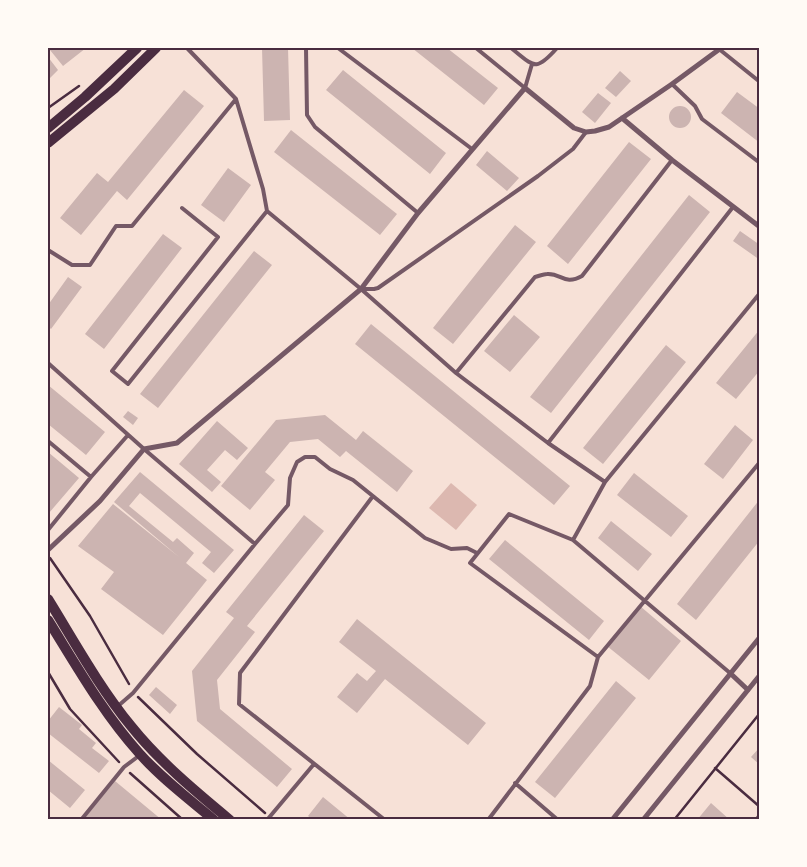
<svg xmlns="http://www.w3.org/2000/svg" width="807" height="867" font-family="Barlow,sans-serif">
<style>
.water{fill:#dcb8b0}
.building{fill:#ccb4b1}
.lines{fill:none;stroke-linecap:round;stroke-linejoin:round}
.path{stroke:#4a2c40;stroke-width:2.5}
.service{stroke:#755966;stroke-width:4}
.minor{stroke:#755966;stroke-width:5}
.secondary{stroke:#4a2c40;stroke-width:10}
.neatline{fill:none;stroke:#4a2c40;stroke-width:2}
</style>
<rect width="100%" height="100%" fill="#f7e1d7"/>
<!-- water -->
<path class="water" d="M451,483L477,505L456,530L429,508Z"/>
<!-- building -->
<path class="building" d="M54,48H86L63,66L50,50Z
M262,48H288L290,120L264,121Z
M412,48H447L498,88L484,105Z
M48,57L58,70L48,80Z
M343,70L446,153L430,174L326,90Z
M620,71L631,81L616,97L605,88Z
M184,90L204,106L127,200L117,191L81,235L60,218L97,173L108,182Z
M737,92L760,109V143L721,113Z
M598,93L611,103L595,123L582,112Z
M669 117a11 11 0 1 1 22 0a11 11 0 1 1-22 0Z
M291,130L397,214L380,235L274,152Z
M629,142L651,159L568,264L547,246Z
M487,151L519,178L507,191L476,165Z
M228,168L251,185L224,222L201,205Z
M689,195L710,212L551,413L530,397Z
M515,225L536,242L453,344L433,328Z
M740,231L760,245V260L733,241Z
M163,234L182,248L104,349L85,334Z
M254,251L272,265L158,408L140,394Z
M68,277L82,287L51,329L48,326V305Z
M514,315L540,337L510,372L484,351Z
M371,324L570,486L554,505L355,344Z
M760,329V370L736,399L716,383Z
M666,345L686,362L603,464L583,448Z
M48,385L105,432L86,455L48,424Z
M128,411L138,418L133,425L123,417Z
M325,415L356,440L363,431L413,471L397,492L346,451L340,457L318,439L290,442L265,472L275,480L250,510L221,486L276,420Z
M217,421L248,448L237,460L225,450L207,470L221,482L212,492L179,464Z
M735,425L753,440L723,479L704,464Z
M48,452L79,478L49,513L48,512Z
M140,472L234,550L214,573L202,563L211,552L140,493L129,506L173,542L177,538L194,553L186,563L207,580L163,635L101,589L114,572L78,546L113,504L179,557L114,502Z
M634,473L688,516L671,537L617,495Z
M760,499V540L696,620L677,604Z
M304,515L324,531L247,626L255,632L217,680L220,709L292,769L277,787L197,721L192,671L234,618L226,612Z
M611,521L652,554L638,571L598,538Z
M505,540L604,621L589,640L489,559Z
M640,606L681,641L649,680L607,646Z
M357,619L486,723L468,745L385,679L357,713L337,697L357,673L367,681L376,671L339,642Z
M616,681L636,698L555,798L535,782Z
M156,687L177,705L170,714L149,695Z
M59,707L82,725L79,729L96,743L92,748L109,761L99,773L48,733V721Z
M760,747V765L751,757Z
M48,760L85,790L70,808L48,790Z
M115,781L162,820H83Z
M323,797L351,820H313L308,816Z
M711,803L730,820H697Z"/>
<g class="lines">
<!-- path -->
<path class="path" d="M48,108L79,86
M50,558L90,616L129,684
M48,672L70,709L119,762
M138,697L197,754L265,813
M715,768L760,807
M130,773L183,820
M674,820L760,713"/>
<!-- service -->
<path class="service" d="M187,48L236,99L263,189L267,211
M306,48L307,115L315,127L418,213
M338,48L472,149
M476,48L525,88L532,64
M511,48C534,66 535,73 557,48
M719,49L760,82
M672,84L695,106L702,119L760,163
M182,208L218,237L112,371L128,384L267,211L361,289L456,373L548,443L605,482L573,540L730,673
M48,250L72,265H90L116,226H132L236,99
M361,289H374L378,288L538,176L573,149L586,132
M48,363L144,449L255,544L288,505L290,478L297,462L305,457H315L330,469L353,480L425,538L451,549L467,548L477,553
M456,373L535,277C539,276 544,274 547,274C562,273 564,286 582,276L672,160
M48,441L91,477
M548,443L733,207
M605,482L760,293
M373,496L240,673L239,704L385,820
M48,530L91,477L128,435
M598,657L760,462
M118,706L133,693L255,544
M515,783L558,820
M81,820L124,767L140,755
M267,820L314,764
M488,820L590,686L598,657L470,563L509,514L573,540
M756,820L760,815"/>
<!-- minor -->
<path class="minor" d="M622,118L672,160L760,227
M48,550L100,501L144,449L177,443L361,289L418,213L525,88L574,128L586,132L595,131L609,127L672,84L721,48
M730,673L748,690
M612,820L760,637
M643,820L760,675"/>
<!-- secondary -->
<path class="secondary" d="M48,128L85,97L137,48
M48,143L114,89L156,48
M48,599C74,641 99,687 131,726C159,761 195,791 230,820
M48,620C76,665 103,713 139,753C161,778 189,799 214,820"/>
</g>
<!-- border -->
<rect width="807" height="867" fill="none" stroke="#fffaf5" stroke-width="98"/>
<rect x="49" y="49" width="709" height="769" class="neatline"/>
</svg>
